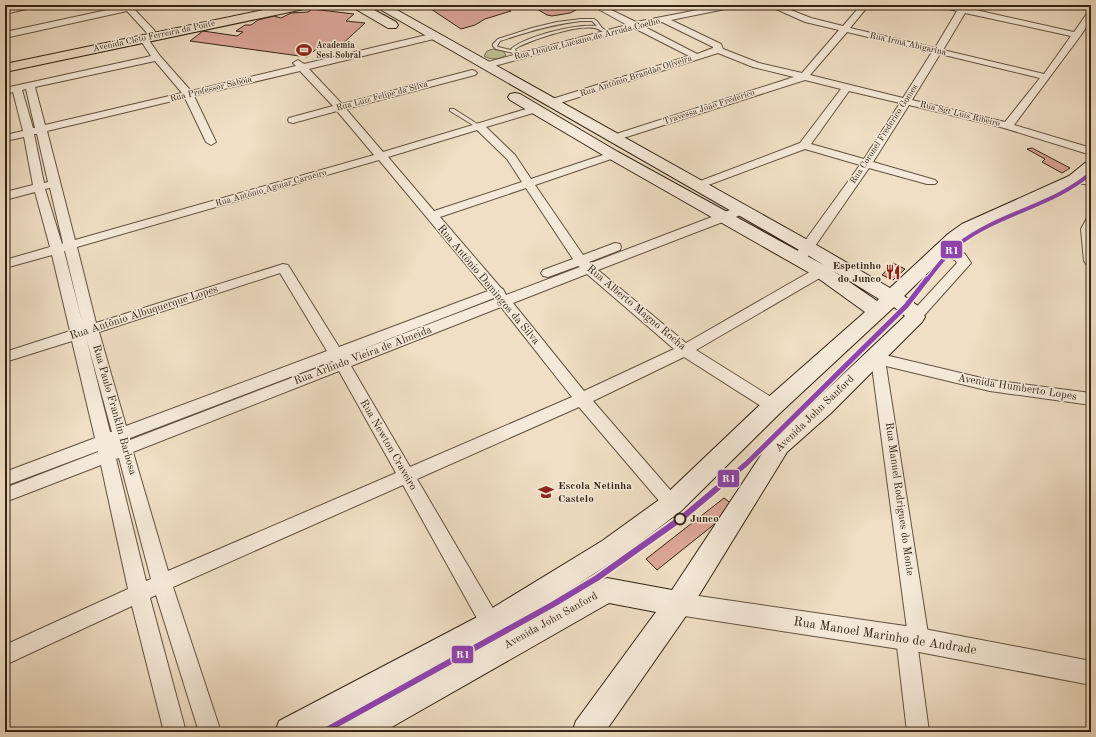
<svg xmlns="http://www.w3.org/2000/svg" width="1096" height="737" font-family="'Old Standard TT',serif">
<style>
.green{fill:#bfc091;stroke:#787252}
.building{fill:#dca697;stroke:#322313}
.lines{fill:none;stroke-linecap:round;stroke-linejoin:round}
.service-casing{stroke:#625240;stroke-width:2}
.minor-casing{stroke:#625240;stroke-width:2}
.tertiary-casing{stroke:#625240;stroke-width:2}
.secondary-casing{stroke:#322313;stroke-width:2}
.primary-casing{stroke:#322313;stroke-width:2}
.service{fill:#f5ead9;fill-rule:evenodd}
.minor{fill:#f5ead9;fill-rule:evenodd}
.tertiary{fill:#f5ead9;fill-rule:evenodd}
.secondary{fill:#f5ead9;fill-rule:evenodd}
.primary{fill:#f0dfc5;fill-rule:evenodd}
.rail-1-far2-casing{stroke:#f5ead9;stroke-width:6}
.rail-1-far1-casing{stroke:#f5ead9;stroke-width:8}
.rail-1-casing{stroke:#f5ead9;stroke-width:10}
.rail-1-far2{stroke:#8e44ad;stroke-width:4}
.rail-1-far1{stroke:#8e44ad;stroke-width:5}
.rail-1{stroke:#8e44ad;stroke-width:6}
.stop-dot{fill:#f5ead9;stroke:#322313;stroke-width:2}
.labels{text-anchor:middle;dominant-baseline:central;stroke-width:3;stroke-linejoin:round;paint-order:stroke}
.far-street-label{font-size:9px;fill:#322313;stroke:#f5ead9}
.far-poi-label{font-size:9px;font-weight:bold;fill:#322313;stroke:#f5ead9;text-anchor:start}
.poi-label{font-size:11px;font-weight:bold;fill:#322313;stroke:#f5ead9;text-anchor:end}
.street-label{font-size:11px;fill:#322313;stroke:#f5ead9}
.stop-label{font-size:11px;font-weight:bold;fill:#322313;stroke:#f5ead9;text-anchor:start}
.near-street-label{font-size:13px;fill:#322313;stroke:#f5ead9}
.line-badge{stroke:#f5ead9;stroke-width:1.5}
.badge-label{font-size:11px;text-anchor:middle;font-weight:bold;fill:#fff}
</style>
<rect width="100%" height="100%" fill="#f0dfc5"/>
<filter id="stains"><feTurbulence type="fractalNoise" baseFrequency=".005" numOctaves="4"/><feColorMatrix values="0 0 0 0 .2 0 0 0 0 .09 0 0 0 0 .02 0 0 0 .5 -.17"/></filter>
<radialGradient id="worn" r=".72"><stop offset=".6" stop-color="#630" stop-opacity="0"/><stop offset="1" stop-color="#630" stop-opacity=".3"/></radialGradient>
<!-- green -->
<path class="green" d="M493,49L503,51L506,55C500,60 490,60 484,56L487,51Z"/>
<!-- building -->
<path class="building" d="M425,5H501L511,11L485,19L475,25L461,29Z
M530,5H580L576,10L570,13L552,16L547,15Z
M312,9L354,14L346,21L365,23L337,49L320,46L307,57L190,41L203,31L237,36L243,32L236,31L245,25H251L258,20L274,16L281,18L291,13L308,12Z
M1032,148L1070,168L1062,173L1042,162L1045,159L1027,149Z
M893,263L905,269L893,280L882,275Z
M724,498L736,507L657,570L646,559Z"/>
<g class="lines">
<defs>
<path id="service" d="M581,19H594L597,21L602,28L610,33L607,34C603,32 599,29 595,28C576,25 538,38 520,46L515,49L518,56L516,57H514L513,53L496,49L493,46V44L498,39L532,28L557,22ZM581,21H592L597,26C575,24 530,35 512,48L511,50L498,47L497,46L500,41C527,32 553,24 581,21Z
M450,109H454L482,127L478,128L450,111Z"/>
<path id="minor" d="M21,5H36L35,7L5,14V8Z
M130,5H145L144,7L134,9L154,30L155,32L154,34H148L127,11L5,38V32Z
M591,5H601L636,22L723,5H739L735,7L671,20L721,44L723,49L759,63L802,73L839,30L805,22L767,5H778L811,18L843,26L861,5H869L850,28L935,48L957,11L939,7L938,5L960,6L961,5H969L967,8L1074,32L1088,12L1091,11V20L1081,35L1014,125L1091,148V155L1004,128L909,105L873,162L935,180L937,182L935,184H927L869,168L804,262H794L793,259L794,256L860,165L805,149L703,187H695L693,185L695,183L800,143L841,89L805,80L614,141L609,138L610,136L794,77L753,67L718,53L557,104H549L548,102L549,100L689,56L634,28L487,68L482,65L484,63L627,25ZM965,13L1071,36L1044,74L943,50ZM662,22L713,47V48L697,54L643,26ZM847,32L932,52L903,98L810,75ZM940,54L1040,78L1005,122L912,100ZM849,91L900,103L864,159L811,144Z
M435,33L439,36L438,38L309,69L342,104L472,70L475,71L477,73L475,75L346,109L383,152L536,106L541,109L540,111L486,127L515,155L531,179L609,153H617L619,155L617,157L535,185L583,255L615,243L620,244L621,247L620,250L589,262L591,263L738,207H746L748,210L746,213L598,270L686,343L827,262L832,261L837,262L839,265L837,268L696,350L779,402L781,406L779,410L773,412L767,410L684,357L593,401L678,499L681,504L678,509L672,511L666,509L579,407L417,479L498,617L501,624L498,631L491,633L484,631L403,485L173,587L221,732H199L156,595L150,598L186,732H164L132,606L5,665V645L128,589L101,465L5,502V488L98,452V451L5,486V472L95,438L72,341L5,362V352L70,331L52,255L5,268V260L50,247L35,192L5,200V192L33,185L24,137L5,141V135L23,131L13,92L5,94V88L151,56L139,38L143,35L146,36L160,56L191,91L296,66L293,63L298,60L304,64ZM155,61L182,93L45,125L35,87ZM300,71L333,106L289,118L288,120L289,122L293,123L337,111L374,155L75,240L47,131L185,98L206,142L211,145L216,142L194,96ZM26,89L35,128H33L22,90ZM477,130L507,159L522,182L434,211L388,157ZM34,134H37L48,182L44,183ZM379,160L488,291L339,347L288,265L283,264L96,323L77,247ZM50,188L63,243L62,244L45,189ZM526,188L573,259L543,270L541,273L543,276L548,277L578,266L580,267L506,295L503,289L501,288L440,217ZM64,251H65L82,321ZM280,273L327,351L126,426L99,332ZM587,274L674,349L584,391L513,303ZM494,298L495,299L345,356ZM501,307L572,397L410,467L351,366ZM86,337L112,432H110ZM332,361L333,362L130,440V438ZM339,371L396,473L168,571L133,452ZM119,458L151,579L146,581L116,459Z
M1091,217V265L1086,264L1084,261L1081,229L1087,218Z
M942,244L965,254L971,263L920,320L915,322L910,320L908,317L910,314L957,263L955,260L937,251L936,248L937,245Z
M878,349L883,350L885,355L990,380L1091,393V405L990,391L886,366L929,640L926,647L918,649L929,732H907L896,638L899,631L907,629L871,359L873,350Z"/>
<path id="tertiary" d="M1075,175L1091,177V185L1070,182L1068,179L1070,176Z
M678,593L919,628L1091,661V685L919,652L678,615L670,612L666,604L670,596Z"/>
<path id="secondary" d="M350,5H365L396,22L398,25L396,28H388L352,7Z
M374,5H388L813,243L890,288L948,234L962,224L1069,176L1085,163L1091,161V174L1081,182L974,232L960,242L904,296L921,308L925,317L922,322L831,413L787,452L688,613L605,732H572L576,721L656,612L609,603L383,732H338L342,721L598,581L607,578L672,590L771,440L815,401L905,316L894,307L781,412L681,511L620,557L501,633L320,732H275L279,721L481,615L602,541L663,497L765,400L865,312L815,276L608,158L510,100L508,97L510,94L515,93L520,94L618,152L829,268L877,301L879,299L801,251L376,7Z"/>
<path id="primary" d="M287,5H310L308,8L304,9L5,72V64Z"/>
</defs>
<!-- service casing -->
<use href="#service" class="service-casing"/>
<!-- minor casing -->
<use href="#minor" class="minor-casing"/>
<!-- tertiary casing -->
<use href="#tertiary" class="tertiary-casing"/>
<!-- secondary casing -->
<use href="#secondary" class="secondary-casing"/>
<!-- primary casing -->
<use href="#primary" class="primary-casing"/>
<!-- service -->
<use href="#service" class="service"/>
<!-- minor -->
<use href="#minor" class="minor"/>
<!-- tertiary -->
<use href="#tertiary" class="tertiary"/>
<!-- secondary -->
<use href="#secondary" class="secondary"/>
<!-- primary -->
<use href="#primary" class="primary"/>
<defs>
<path id="rail-1-far2" d="M927,280C937,267 946,254 959,244C999,213 1053,206 1091,173"/>
<path id="rail-1-far1" d="M726,481L747,463L906,306L927,279"/>
<path id="rail-1" d="M323,732L552,605L597,578L683,517L727,480"/>
</defs>
<!-- rail-1-far2 casing -->
<use href="#rail-1-far2" class="rail-1-far2-casing"/>
<!-- rail-1-far1 casing -->
<use href="#rail-1-far1" class="rail-1-far1-casing"/>
<!-- rail-1 casing -->
<use href="#rail-1" class="rail-1-casing"/>
<!-- rail-1-far2 -->
<use href="#rail-1-far2" class="rail-1-far2"/>
<!-- rail-1-far1 -->
<use href="#rail-1-far1" class="rail-1-far1"/>
<!-- rail-1 -->
<use href="#rail-1" class="rail-1"/>
</g>
<!-- icons -->
<defs>
<symbol id="stadium-bare" viewBox="-9 -9 18 18"><path d="M0-5a6.5 5 0 1 0 0 10a6.5 5 0 1 0 0-10ZM-3.5-1.8h7v3.6h-7Z" fill="#8f2418" stroke="#f5ead9" stroke-width="2.5" paint-order="stroke"/></symbol>
<symbol id="restaurant-bare" viewBox="-9 -9 18 18"><path d="M-5-6h1v4h1v-4h1v4h1v-4h1v5L-1.5 .5V6h-2V.5L-5-1ZM5-6V6H3V1.5H1.5Q1.5-4 5-6Z" fill="#8f2418" stroke="#f5ead9" stroke-width="2.5" paint-order="stroke"/></symbol>
<symbol id="school-bare" viewBox="-9 -9 18 18"><path d="M0-5L7-2L0 1L-7-2ZM-4 1L0 2.5L4 1V4Q0 6-4 4Z" fill="#8f2418" stroke="#f5ead9" stroke-width="2.5" paint-order="stroke"/></symbol>
</defs>
<g fill-rule="evenodd">
<use href="#stadium-bare" x="293" y="39" width="22" height="22"/>
<use href="#restaurant-bare" x="882" y="261" width="22" height="22"/>
<use href="#school-bare" x="535" y="481" width="22" height="22"/>
</g>
<!-- markers -->
<circle class="stop-dot" cx="680" cy="519" r="5.5"/>
<g class="labels">
<!-- far-street labels -->
<g class="far-street-label">
<text transform="translate(154 36) rotate(-12)">Avenida Cleto Ferreira da Ponte</text>
<text transform="translate(587 39) rotate(-14)">Rua Doutor Luciano de Arruda Coelho</text>
<text transform="translate(908 44) rotate(13)">Rua Irmã Abigarina</text>
<text transform="translate(636 76) rotate(-18)">Rua Antônio Brandão Oliveira</text>
<text transform="translate(211 89) rotate(-14)">Rua Professor Sabóia</text>
<text transform="translate(382 96) rotate(-15)">Rua Luiz Felipe da Silva</text>
<text transform="translate(709 107) rotate(-18)">Travessa João Frederico</text>
<text transform="translate(960 114) rotate(14)">Rua Sgt Luís Ribeiro</text>
<text transform="translate(884 134) rotate(-57)">Rua Coronel Frederico Gomes</text>
<text transform="translate(271 188) rotate(-16)">Rua Antônio Aguiar Carneiro</text>
</g>
<!-- far-poi labels -->
<g class="far-poi-label">
<text x="316" y="45">Academia<tspan x="316" dy="10">Sesi Sobral</tspan></text>
</g>
<!-- poi labels -->
<g class="poi-label">
<text x="881" y="266">Espetinho<tspan x="881" dy="13">do Junco</tspan></text>
<text x="558" y="486" text-anchor="start">Escola Netinha<tspan x="558" dy="13">Castelo</tspan></text>
</g>
<!-- street labels -->
<g class="street-label">
<text transform="translate(488 285) rotate(50)">Rua Antônio Domingos da Silva</text>
<text transform="translate(636 308) rotate(40)">Rua Alberto Magno Rocha</text>
<text transform="translate(144 313) rotate(-18)">Rua Antônio Albuquerque Lopes</text>
<text transform="translate(363 356) rotate(-21)">Rua Arlindo Vieira de Almeida</text>
<text transform="translate(1017 388) rotate(9)">Avenida Humberto Lopes</text>
<text transform="translate(114 410) rotate(74)">Rua Paulo Franklin Barbosa</text>
<text transform="translate(815 414) rotate(-44)">Avenida John Sanford</text>
<text transform="translate(388 445) rotate(60)">Rua Newton Craveiro</text>
<text transform="translate(899 499) rotate(82)">Rua Manuel Rodrigues do Monte</text>
<text transform="translate(551 621) rotate(-29)">Avenida John Sanford</text>
</g>
<!-- stop labels -->
<g class="stop-label">
<text x="690" y="519">Junco</text>
</g>
<!-- near-street labels -->
<g class="near-street-label">
<text transform="translate(885 636) rotate(9)">Rua Manoel Marinho de Andrade</text>
</g>
</g>
<g class="line-badge">
<rect x="940" y="240" width="23" height="19" rx="4" fill="#8e44ad"/>
<rect x="717" y="469" width="23" height="19" rx="4" fill="#8e44ad"/>
<rect x="451" y="645" width="23" height="19" rx="4" fill="#8e44ad"/>
</g>
<g class="badge-label">
<text x="952" y="254">R1</text>
<text x="729" y="482">R1</text>
<text x="463" y="658">R1</text>
</g>
<!-- margin -->
<rect width="1096" height="737" fill="none" stroke="#f0dfc5" stroke-width="20"/>
<rect x="6" y="6" width="1084" height="725" fill="none" stroke="#322313" stroke-width="2"/>
<rect x="10" y="10" width="1076" height="717" fill="none" stroke="#322313"/>
<rect width="100%" height="100%" filter="url(#stains)"/>
<rect width="100%" height="100%" fill="url(#worn)"/>
</svg>
